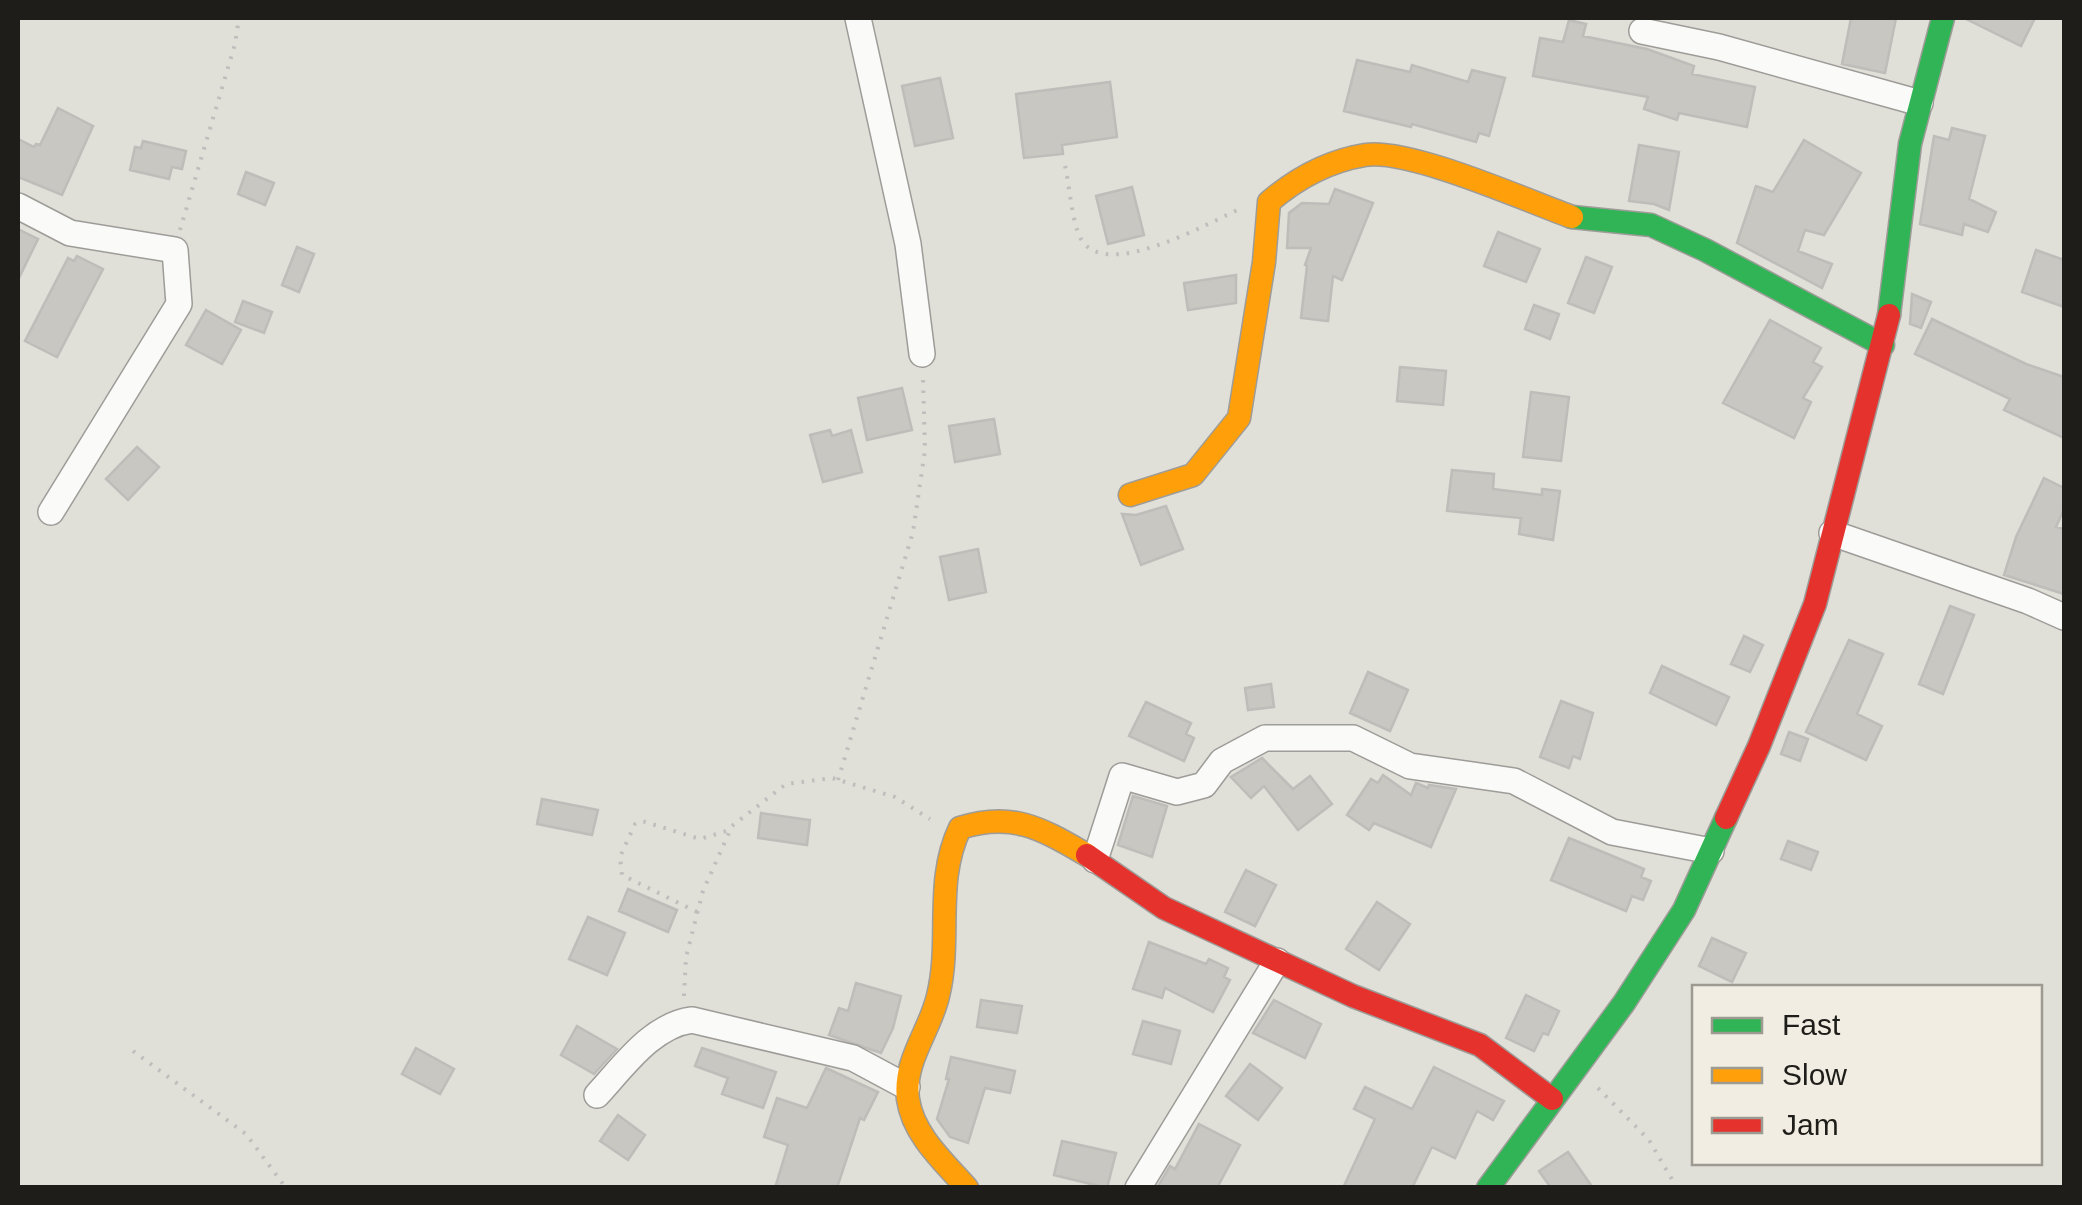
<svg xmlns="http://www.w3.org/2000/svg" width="2082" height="1205" font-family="Helvetica,sans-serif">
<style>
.building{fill:#c8c7c2;stroke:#bebdb9;stroke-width:2.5}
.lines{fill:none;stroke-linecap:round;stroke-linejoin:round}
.street-casing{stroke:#9e9c98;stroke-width:28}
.fast-casing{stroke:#9e9c98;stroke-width:25}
.slow-casing{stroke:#9e9c98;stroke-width:25}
.jam-casing{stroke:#9e9c98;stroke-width:25}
.path{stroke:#bfbebc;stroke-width:4;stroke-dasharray:2.5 8;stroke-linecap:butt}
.street{stroke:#fafaf9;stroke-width:25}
.fast{stroke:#30b455;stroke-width:22}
.slow{stroke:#ff9f0a;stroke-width:22}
.jam{stroke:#e5322d;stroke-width:22}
</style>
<rect width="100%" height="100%" fill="#e0dfd8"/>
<!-- building -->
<path class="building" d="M1851,18H1896L1885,73L1842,64Z
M1964,18H2035L2021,46Z
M1569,20L1586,24L1583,36L1647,49L1694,66L1692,74L1755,87L1747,127L1679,113L1677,120L1644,109L1648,97L1533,76L1540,38L1563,42Z
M1357,60L1410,72L1412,65L1468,82L1472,70L1505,78L1489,136L1479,133L1476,142L1412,124L1411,127L1344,111Z
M940,78L953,138L915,146L902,86Z
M1110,82L1117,137L1062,145L1063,154L1024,158L1016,94Z
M58,108L93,126L62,195L18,177V139L34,147L36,144L40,145Z
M1952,128L1985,136L1969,199L1996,212L1988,232L1964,224L1962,235L1920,224L1934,136L1949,140Z
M1804,140L1861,173L1824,235L1805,230L1798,251L1832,264L1822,288L1737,243L1756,186L1773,192Z
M143,141L186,151L182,169L172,167L169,179L130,170L135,147L141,148Z
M1639,145L1679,152L1669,210L1654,204L1629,201Z
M246,172L274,183L265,205L238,194Z
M1132,187L1144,235L1108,244L1096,196Z
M1335,189L1373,203L1342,280L1333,276L1328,321L1301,318L1307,266L1305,265L1311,248H1287L1289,213L1302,203L1329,204Z
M18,229L38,239L18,280Z
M1498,232L1540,249L1526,282L1484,266Z
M297,247L314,254L299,292L282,285Z
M2036,250L2064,260V307L2022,292Z
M77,256L103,269L57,357L25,341L68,258L74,261Z
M1586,257L1612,267L1594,313L1568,303Z
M1236,275V303L1188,310L1184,283Z
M1912,294L1931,302L1921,328L1910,324Z
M243,301L272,312L264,333L235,322Z
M1534,305L1559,314L1550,339L1525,329Z
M206,310L241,330L222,364L186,345Z
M1932,319L2026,364L2064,377V438L2004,410L2010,399L1915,354Z
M1770,320L1821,348L1813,362L1822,367L1803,398L1811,402L1794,438L1723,403Z
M1400,367L1446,371L1443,405L1397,401Z
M902,388L912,430L867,440L858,398Z
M1531,392L1569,397L1561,461L1523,457Z
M994,419L1000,454L955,462L949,426Z
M830,430L832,436L851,430L862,472L823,482L810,435Z
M137,447L159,467L128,500L106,479Z
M1452,470L1494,474L1493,489L1542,495V489L1560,491L1553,540L1519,534L1521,518L1447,511Z
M2044,478L2064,488V509L2056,527L2064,529V594L2004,575L2016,537Z
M1166,506L1183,549L1141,565L1122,514L1136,515Z
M978,549L986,592L949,600L940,557Z
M1950,606L1974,615L1943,694L1919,684Z
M1744,636L1763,645L1750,672L1731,664Z
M1849,640L1883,654L1857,714L1882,726L1866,760L1806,732Z
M1662,666L1729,697L1716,725L1650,693Z
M1368,672L1408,690L1390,731L1350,713Z
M1271,684L1274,707L1248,710L1245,688Z
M1561,701L1593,713L1580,759L1573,756L1569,768L1540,757Z
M1146,702L1191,723L1186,734L1194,738L1184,761L1129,736Z
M1789,732L1808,739L1800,761L1781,754Z
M1262,758L1293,789L1310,776L1332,804L1298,830L1264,786L1251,798L1231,777Z
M1383,775L1411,795L1416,783L1428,788L1429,785L1456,789L1431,847L1374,823L1369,830L1347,815L1371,779L1378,783Z
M1133,796L1167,806L1152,857L1118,845Z
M542,799L598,810L592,835L537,824Z
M761,813L810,820L807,845L758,838Z
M1569,838L1644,869L1641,877L1651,881L1643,900L1632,896L1626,911L1551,880Z
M1788,841L1818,852L1811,870L1781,859Z
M1246,870L1276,885L1255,926L1225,912Z
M628,889L677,910L668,932L619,911Z
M1377,902L1410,924L1379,970L1346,949Z
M588,917L625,933L607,975L569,959Z
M1712,938L1746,953L1732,982L1699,966Z
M1149,942L1206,964L1209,959L1228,968L1224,977L1230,980L1213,1012L1165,988L1162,998L1133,989Z
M856,983L901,996L893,1028L881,1053L829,1035L839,1008L848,1011Z
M1526,995L1559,1011L1548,1035L1543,1033L1534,1051L1506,1038Z
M981,1000L1022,1006L1017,1033L977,1027Z
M1274,1000L1321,1024L1305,1058L1253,1033Z
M1143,1021L1180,1031L1171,1064L1133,1054Z
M577,1026L617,1049L594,1074L561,1055Z
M416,1048L454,1069L440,1094L402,1074Z
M702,1048L776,1072L763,1108L722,1094L728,1078L695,1066Z
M951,1057L1015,1071L1010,1093L985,1088L968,1143L950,1137L937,1119L949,1079H946Z
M1250,1064L1282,1088L1258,1120L1226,1096Z
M1434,1067L1504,1101L1493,1120L1477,1111L1455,1158L1432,1147L1412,1188H1343L1375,1119L1354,1109L1365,1087L1412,1109Z
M826,1068L878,1092L864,1120L860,1118L837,1188H775L788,1145L764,1137L777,1098L807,1108Z
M618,1115L645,1135L628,1160L600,1141Z
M1199,1124L1240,1145L1217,1188H1157L1170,1166L1175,1169Z
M1062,1141L1116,1153L1107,1188L1054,1175Z
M1568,1152L1593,1188H1551L1539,1171Z"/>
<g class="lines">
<defs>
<path id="street" d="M858,18L908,244L922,354
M1642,31L1719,47L1920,103
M18,206L70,233L175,250L179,304L51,512
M1832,533L2028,601L2064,617
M1095,860L1122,776L1177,792L1204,785L1222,761L1265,738H1353L1410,766L1514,781L1612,832L1711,851
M597,1095C623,1067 652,1025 692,1020L853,1058L907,1087
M1138,1188L1277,961"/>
<path id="fast" d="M1572,217L1651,225L1705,250L1883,345
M1889,315L1910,144L1943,18
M1488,1188L1624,1003L1684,910L1726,818"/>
<path id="slow" d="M1130,495L1193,475L1239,418L1264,262L1269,202C1297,178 1328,161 1365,155C1409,148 1525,200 1572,217
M967,1188C944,1162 913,1135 908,1099C903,1061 930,1031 938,996C952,940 934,882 960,828C1013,811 1042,829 1087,855"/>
<path id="jam" d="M1726,818L1759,746L1815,604L1889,315
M1087,855L1164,908L1353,996L1480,1045L1552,1099"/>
</defs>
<!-- street casing -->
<use href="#street" class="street-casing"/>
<!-- fast casing -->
<use href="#fast" class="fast-casing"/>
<!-- slow casing -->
<use href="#slow" class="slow-casing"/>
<!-- jam casing -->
<use href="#jam" class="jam-casing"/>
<!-- path -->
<path class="path" d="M1065,166C1070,188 1071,215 1079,235C1100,286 1209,222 1242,208
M180,230L235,44L239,18
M838,780L913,532L925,450L923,378
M697,912L622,875L620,857L635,824L642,821L700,839L730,830
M684,996L686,957L703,891L732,826L786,784L832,778L895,797L930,819
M133,1051L246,1134L286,1188
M1598,1088L1649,1140L1677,1188"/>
<!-- street -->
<use href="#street" class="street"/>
<!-- fast -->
<use href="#fast" class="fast"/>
<!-- slow -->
<use href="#slow" class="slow"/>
<!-- jam -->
<use href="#jam" class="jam"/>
</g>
<!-- border -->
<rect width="2082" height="1205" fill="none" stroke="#1e1d19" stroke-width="40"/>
<!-- legend -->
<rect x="1692" y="985" width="350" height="180" fill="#f1ede2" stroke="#9d9a92" stroke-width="2.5"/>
<rect x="1712" y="1018" width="50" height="15" fill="#30b455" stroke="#9d9a92" stroke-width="2.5"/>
<text x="1782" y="1035" font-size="30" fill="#1e1d19">Fast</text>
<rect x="1712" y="1068" width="50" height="15" fill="#ff9f0a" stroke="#9d9a92" stroke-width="2.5"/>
<text x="1782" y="1085" font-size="30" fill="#1e1d19">Slow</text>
<rect x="1712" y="1118" width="50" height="15" fill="#e5322d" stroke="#9d9a92" stroke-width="2.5"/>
<text x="1782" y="1135" font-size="30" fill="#1e1d19">Jam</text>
</svg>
